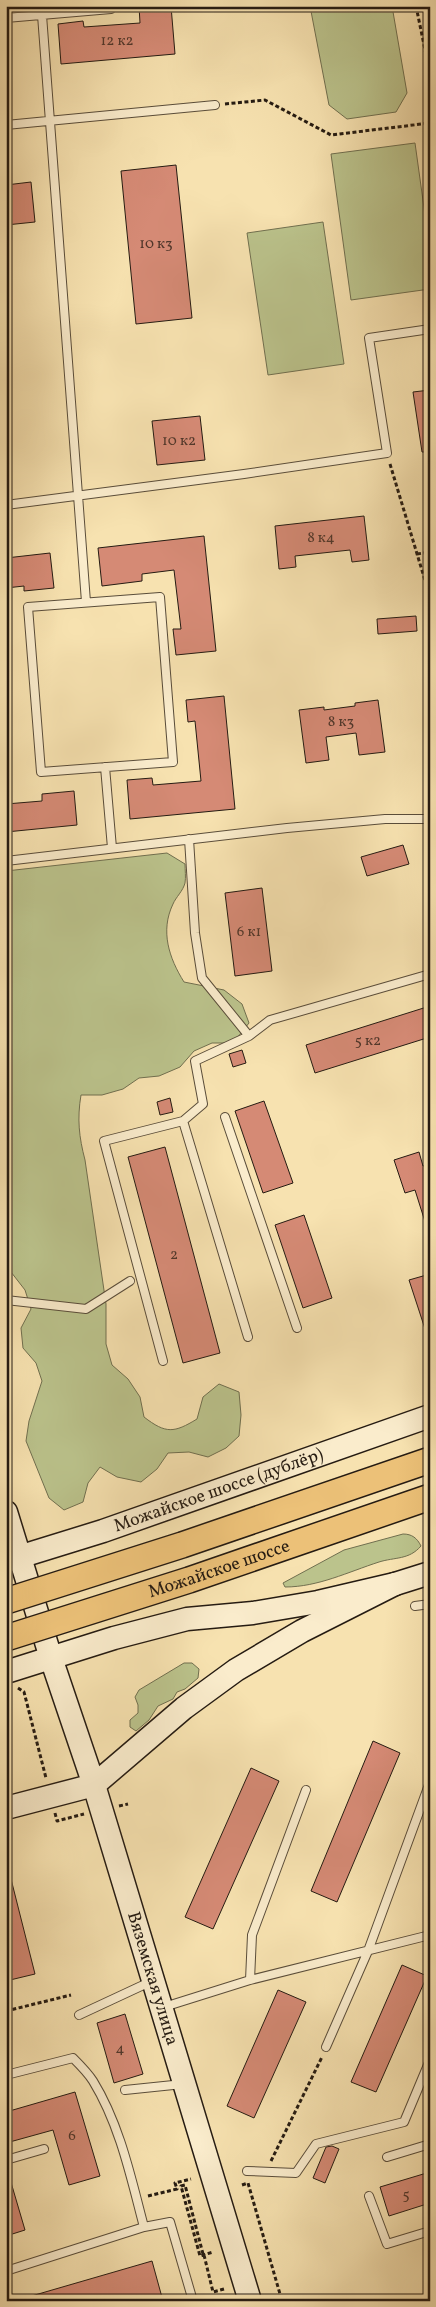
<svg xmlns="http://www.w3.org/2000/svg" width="436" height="2307" font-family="Vollkorn,serif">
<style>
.green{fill:#bbc38c;stroke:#706f4f}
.building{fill:#d58a75;stroke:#251b12}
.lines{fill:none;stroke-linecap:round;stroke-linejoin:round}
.lane-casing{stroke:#5a4d3a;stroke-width:10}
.secondary-casing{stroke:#251b12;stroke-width:25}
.path{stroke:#251b12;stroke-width:3;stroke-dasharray:4 2.5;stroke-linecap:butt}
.lane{stroke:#faeccc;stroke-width:8}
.secondary{stroke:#faeccc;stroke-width:22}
.primary-bridge-casing{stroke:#251b12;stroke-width:28;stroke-linecap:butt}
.primary-bridge{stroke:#ecc178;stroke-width:25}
.labels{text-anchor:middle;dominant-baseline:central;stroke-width:5;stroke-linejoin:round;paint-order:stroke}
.number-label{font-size:15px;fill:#51372b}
.street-label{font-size:18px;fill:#251b12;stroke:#faeccc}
</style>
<rect width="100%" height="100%" fill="#f7e2b0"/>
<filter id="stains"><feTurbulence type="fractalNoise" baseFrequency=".004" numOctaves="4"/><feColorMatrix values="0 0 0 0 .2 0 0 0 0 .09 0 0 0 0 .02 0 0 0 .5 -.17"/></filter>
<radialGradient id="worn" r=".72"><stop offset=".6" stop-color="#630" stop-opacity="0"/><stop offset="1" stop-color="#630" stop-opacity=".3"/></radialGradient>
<!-- green -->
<path class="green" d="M310,6H392L407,93L396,112L347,119L329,105Z
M415,143L430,251V289L351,300L331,154Z
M323,222L344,364L268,375L247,233Z
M167,853L185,864C185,870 186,877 185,883C183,891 176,897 173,904C160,931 169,958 184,982L224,990L242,1004L249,1023L233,1043H212L194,1051L180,1067L159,1076L139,1078L123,1089L102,1095H81C77,1119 79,1137 85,1160L106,1304V1344L112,1365L128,1379L140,1397L144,1417C166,1434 174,1433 197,1419L203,1397L219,1384L239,1392L241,1415L239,1436L226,1448L208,1457L189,1452L168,1453L157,1469L141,1482L117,1477L100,1467L88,1483L83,1502L64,1510L49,1498L26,1441L29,1421L42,1381L36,1363L23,1348L21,1328L31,1309L25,1290L11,1272L6,1228V871Z
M403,1534C412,1534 417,1538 421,1546C409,1560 395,1557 379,1562C348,1572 318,1587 285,1587L283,1583L344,1550Z
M184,1663H192L199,1669L198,1678L185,1689L177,1692L173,1699L158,1706L149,1720L136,1731L130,1727V1720L138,1713V1705L135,1697L139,1690Z"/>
<!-- building -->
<path class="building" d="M139,6H171L175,54L61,64L58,24L83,21L84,27L140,23Z
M176,165L192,318L136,324L121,171Z
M31,182L35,222L6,225V185Z
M430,390V452H422L413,392Z
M200,416L205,460L157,465L152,421Z
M364,516L369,560L352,562L350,550L295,556L296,567L279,569L275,526Z
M204,536L216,651L176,655L173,629H181L174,570L142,574V581L102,586L98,548Z
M50,553L54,588L24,591V586L6,588V558Z
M416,616L417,631L378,634L377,619Z
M224,696L235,809L130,819L127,780L152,778L153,785L201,781L195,721L188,722L186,700Z
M378,700L385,752L359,755L356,733L326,737L329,760L306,763L299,710L324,707V710L355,706V703Z
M74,791L77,825L6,832V804L42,801V794Z
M403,845L409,864L367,876L361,857Z
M262,888L272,971L235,976L225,893Z
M430,1006V1037L315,1073L306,1045Z
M242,1050L246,1063L233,1067L229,1054Z
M170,1098L173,1112L160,1115L157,1102Z
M264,1101L293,1183L263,1193L235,1111Z
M165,1147L220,1353L183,1363L128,1157Z
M419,1152L423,1166L430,1164V1227L427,1228L415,1190L405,1193L394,1160Z
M304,1215L332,1298L303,1308L275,1225Z
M430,1274V1335H427L409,1280Z
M373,1741L400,1753L337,1902L311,1891Z
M251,1768L279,1781L213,1929L185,1917Z
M6,1879H11L35,1974L10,1980L6,1965Z
M402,1965L427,1976L376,2092L351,2082Z
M278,1990L306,2002L254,2118L227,2106Z
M125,2014L143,2074L114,2083L97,2023Z
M75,2092L100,2176L69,2185L53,2130L6,2143V2112Z
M332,2146L339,2149L325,2183L313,2178L326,2147Z
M430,2172V2203L389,2216L380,2187Z
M6,2179H10L25,2230L6,2236Z
M152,2261L163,2301H130L128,2297L116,2301H28V2297Z"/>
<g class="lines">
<defs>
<path id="lane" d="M42,15L86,602
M6,18L111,9L110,6
M6,125L215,105
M6,505L244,474L387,453L369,338L430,329
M160,597L173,762L41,772L28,607Z
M105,767L112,848
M189,839L195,933L202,978L249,1036L270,1020L430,974
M6,861L287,828L385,819H430
M225,1117L297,1328
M6,1300L86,1309L130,1281
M248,1337L183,1121L203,1104L195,1061L249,1036
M163,1361L104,1141L183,1121
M415,1606L430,1604
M250,1980L252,1935L306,1790
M164,2007L250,1980L430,1935
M79,2015L152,1981
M326,2047L368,1951L430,1782
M6,2075L73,2058C80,2065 88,2073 93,2081C120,2125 131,2178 144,2227
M125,2090L183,2084
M387,2157L430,2144
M6,2160L44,2149
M247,2171L296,2173L316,2144L404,2122L430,2060
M369,2196L387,2244L430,2231
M6,2271L144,2227L170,2222L193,2301"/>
<g id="secondary">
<path id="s1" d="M6,1512L51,1658L94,1785L250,2301"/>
<path id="s2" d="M6,1561L103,1531L430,1416"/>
<path d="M6,1672L114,1638L187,1619L253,1613L318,1602L395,1584L430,1573"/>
<path d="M6,1808L94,1785L184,1708L236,1670L302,1631L395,1584"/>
</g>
</defs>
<!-- lane casing -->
<use href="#lane" class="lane-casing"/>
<!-- secondary casing -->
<use href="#secondary" class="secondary-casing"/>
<!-- path -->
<path class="path" d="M416,6L430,74
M225,104L265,100L331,135L430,123
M390,464L430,597
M417,554L430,552
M18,1688L24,1692L46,1778
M119,1806L128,1804
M55,1813L57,1821L84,1814
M6,2011L71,1995
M271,2161L322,2057
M242,2185L248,2183L282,2301
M148,2196L177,2189L175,2183L191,2179
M203,2254L185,2185L181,2186L200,2256L213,2252
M204,2255L213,2292L224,2289"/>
<!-- lane -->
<use href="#lane" class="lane"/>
<!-- secondary -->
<use href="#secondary" class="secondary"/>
<defs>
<g id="primary-bridge">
<path d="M6,1601L182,1545L430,1460"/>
<path id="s3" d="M6,1638L189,1580L430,1497"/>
</g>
</defs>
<!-- primary-bridge casing -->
<use href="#primary-bridge" class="primary-bridge-casing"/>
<!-- primary-bridge -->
<use href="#primary-bridge" class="primary-bridge"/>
</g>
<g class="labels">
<!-- number labels -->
<g class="number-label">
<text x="117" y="41">12 к2</text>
<text x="156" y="244">10 к3</text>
<text x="179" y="441">10 к2</text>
<text x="321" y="538">8 к4</text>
<text x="341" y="722">8 к3</text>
<text x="249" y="932">6 к1</text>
<text x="368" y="1041">5 к2</text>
<text x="174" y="1255">2</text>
<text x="120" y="2049">4</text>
<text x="72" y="2136">6</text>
<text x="406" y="2195">5</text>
</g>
<!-- street labels -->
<g class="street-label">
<text stroke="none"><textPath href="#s2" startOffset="224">Можайское шоссе (дублёр)</textPath></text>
<text stroke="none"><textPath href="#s3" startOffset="224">Можайское шоссе</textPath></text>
<text stroke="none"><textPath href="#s1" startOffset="489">Вяземская улица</textPath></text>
</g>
</g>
<!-- margin -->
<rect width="436" height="2307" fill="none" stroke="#f7e2b0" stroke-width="25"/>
<rect x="8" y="8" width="421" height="2292" fill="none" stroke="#251b12" stroke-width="2.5"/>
<rect x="12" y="12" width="411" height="2282" fill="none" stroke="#251b12"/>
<rect width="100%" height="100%" filter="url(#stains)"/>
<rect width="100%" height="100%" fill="url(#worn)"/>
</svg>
